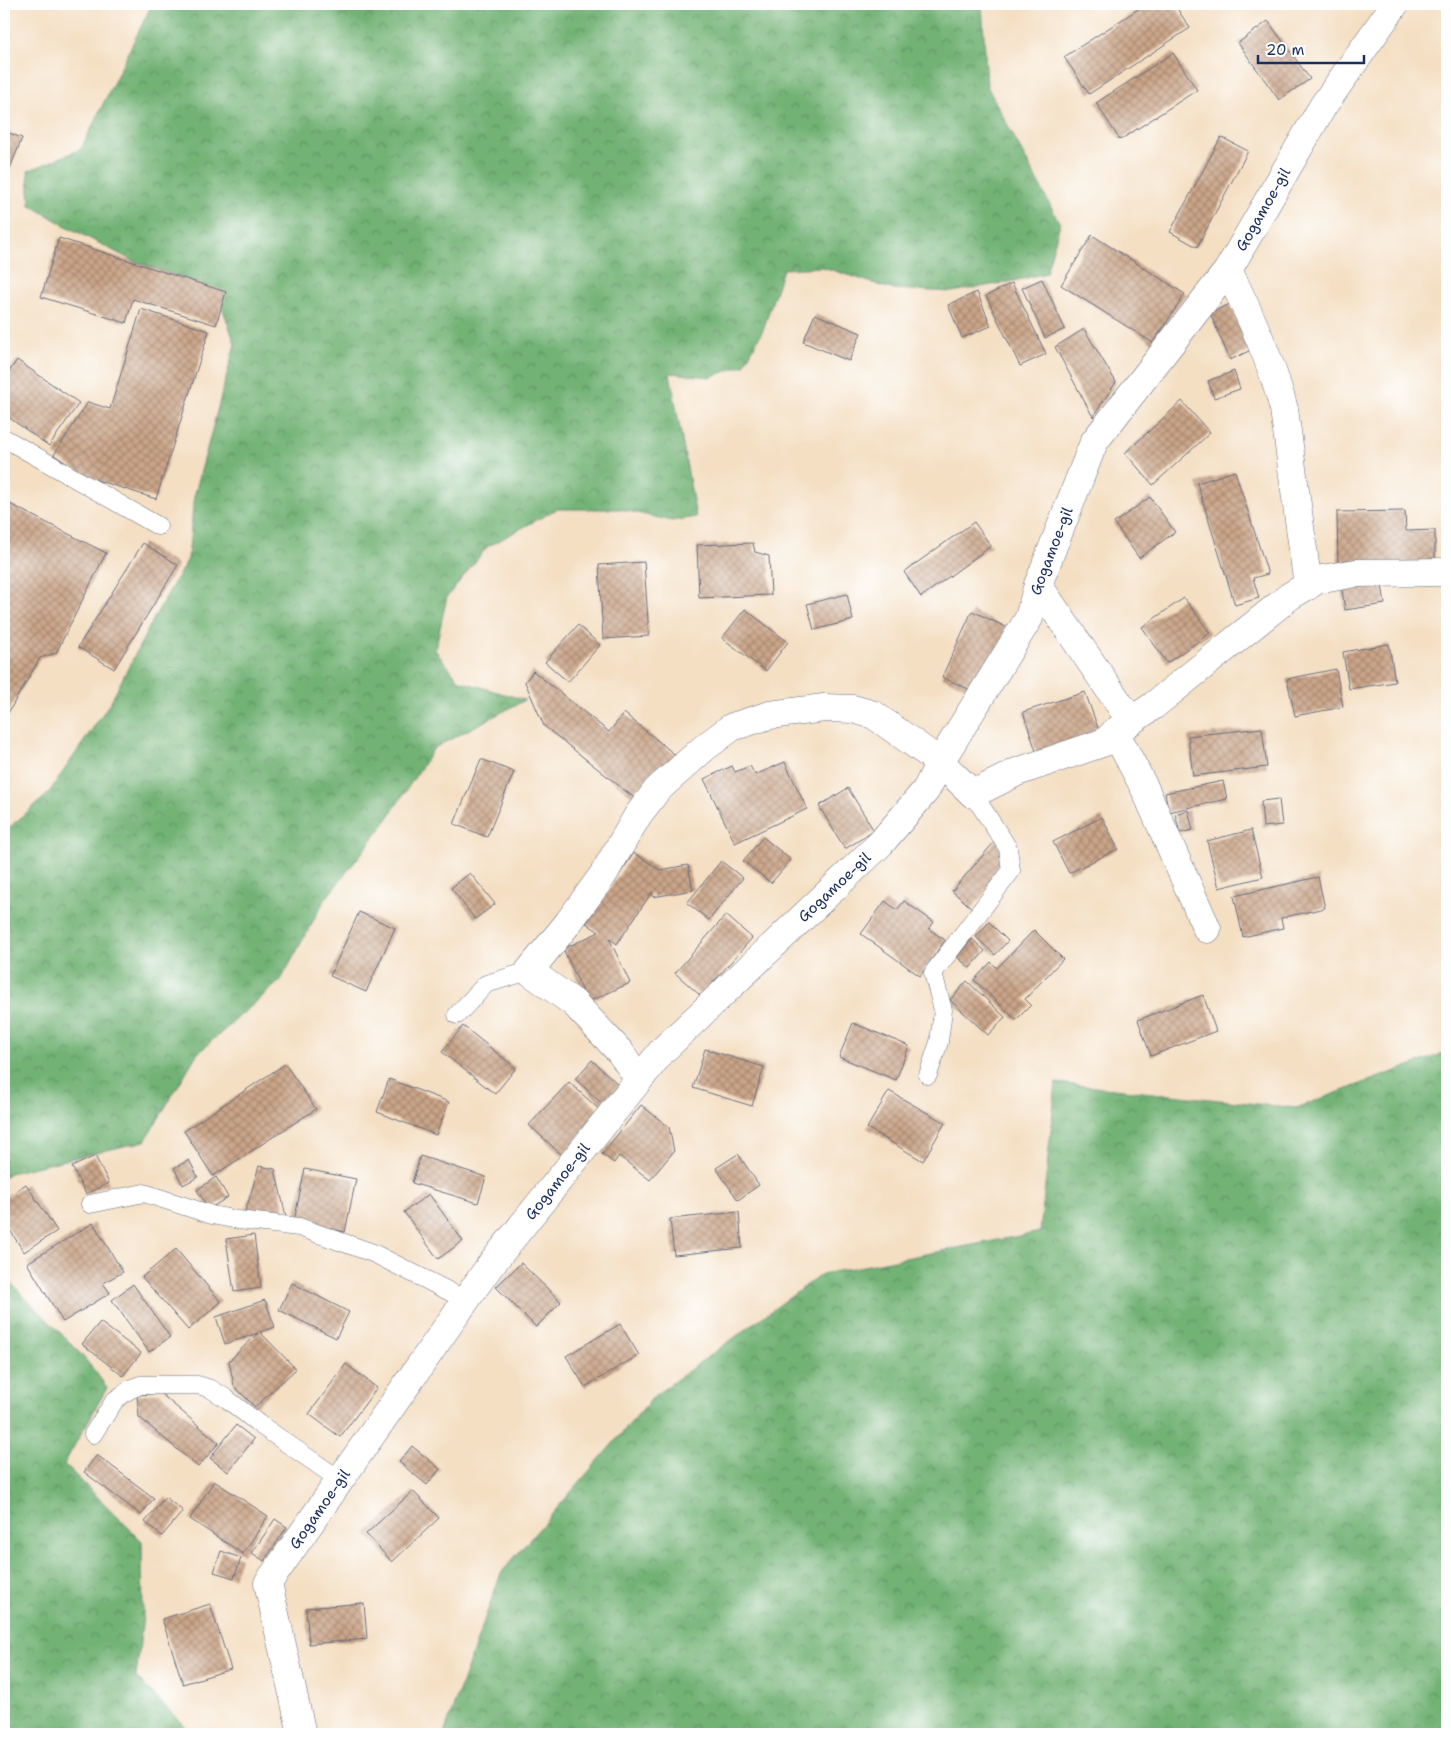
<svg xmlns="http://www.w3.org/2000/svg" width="1451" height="1738" font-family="'Shantell Sans',sans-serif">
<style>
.forest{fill:url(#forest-crowns);stroke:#46706a}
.building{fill:url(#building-cross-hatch)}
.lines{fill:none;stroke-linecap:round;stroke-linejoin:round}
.service-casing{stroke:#676d81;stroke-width:19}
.minor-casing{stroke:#676d81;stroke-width:29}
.service{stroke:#fff;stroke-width:18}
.minor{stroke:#fff;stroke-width:28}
.labels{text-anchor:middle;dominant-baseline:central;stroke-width:5;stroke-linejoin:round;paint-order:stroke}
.street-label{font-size:15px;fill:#1b2f5e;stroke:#fff}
</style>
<defs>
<pattern id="forest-crowns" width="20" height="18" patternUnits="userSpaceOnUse" patternTransform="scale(1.25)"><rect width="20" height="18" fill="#72b275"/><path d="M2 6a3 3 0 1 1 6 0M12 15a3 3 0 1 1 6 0" fill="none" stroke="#5d9163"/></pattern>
<pattern id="building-cross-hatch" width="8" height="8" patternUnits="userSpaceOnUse" patternTransform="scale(1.25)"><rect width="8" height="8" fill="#cba588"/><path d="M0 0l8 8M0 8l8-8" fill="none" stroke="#a48772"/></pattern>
</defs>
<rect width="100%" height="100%" fill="#fff"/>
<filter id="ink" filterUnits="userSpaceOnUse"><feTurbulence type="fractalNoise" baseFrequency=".02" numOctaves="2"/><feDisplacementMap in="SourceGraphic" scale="10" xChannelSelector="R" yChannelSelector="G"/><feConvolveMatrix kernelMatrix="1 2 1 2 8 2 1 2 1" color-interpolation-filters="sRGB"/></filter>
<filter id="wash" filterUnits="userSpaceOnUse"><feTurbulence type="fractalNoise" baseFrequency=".0096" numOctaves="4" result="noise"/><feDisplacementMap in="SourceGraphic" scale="20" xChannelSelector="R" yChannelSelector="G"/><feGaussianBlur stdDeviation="1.12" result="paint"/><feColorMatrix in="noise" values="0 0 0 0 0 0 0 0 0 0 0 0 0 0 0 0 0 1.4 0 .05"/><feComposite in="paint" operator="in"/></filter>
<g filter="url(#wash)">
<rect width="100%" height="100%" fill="#f4dfc3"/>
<!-- forest -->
<path class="forest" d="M152,4H982L987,86L1060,224L1046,273L1014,281L952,292L891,289L823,267L783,269L763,330L744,365L710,377L670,373L696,517L671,521L620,509H557L487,547L447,597L435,650L460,681L525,700L434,748L382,827L324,901L281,980L197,1054L145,1141L10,1173L4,1177V832L48,794L110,703L156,614L188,559L194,497L235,344L216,289L133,261L66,226L30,205L28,171L81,149Z
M1447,1052V1734H444L501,1573L654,1396L822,1274L1040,1232L1056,1083L1296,1108Z
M4,1275C37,1313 79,1345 107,1388L64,1464L142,1541L143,1616L136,1677L192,1734H4Z"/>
<g id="blocks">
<!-- building -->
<path class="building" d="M1146,4H1174L1190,28L1089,94L1064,57Z
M1268,21L1310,79L1279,100L1238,43Z
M1173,53L1197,90L1120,140L1096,103Z
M4,131L22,138L4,184Z
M1221,137L1248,151L1197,247L1170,232Z
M1092,235L1185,294L1153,343L1061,285Z
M59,238L226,292L216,325L133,299L126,323L41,297Z
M1042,279L1065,329L1045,338L1022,288Z
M1012,283L1046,354L1020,366L986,296Z
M977,292L991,326L962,338L948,305Z
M1230,304L1251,350L1230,360L1210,313Z
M141,309L209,331L156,499L88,477L54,455L88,402L110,409Z
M815,314L861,333L849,361L803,342Z
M1084,329L1116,382L1093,417L1055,347Z
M17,360L79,403L49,446L4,414V379Z
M1234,371L1240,389L1214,398L1208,381Z
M1182,401L1210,433L1153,485L1125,453Z
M1235,471L1268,574L1253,578L1259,598L1235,605L1197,483Z
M1150,497L1175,532L1139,558L1114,523Z
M4,501L106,553L56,653L40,658L4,720Z
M1405,511L1406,531L1435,530V568L1338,567L1337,512Z
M974,522L991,546L921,597L904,572Z
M143,543L178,565L114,669L78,647Z
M753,543L755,552L769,556L771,595L699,598L697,545Z
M644,562L649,636L603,639L599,565Z
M1381,579L1385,604L1345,610L1341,584Z
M847,594L853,620L814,630L807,604Z
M1184,598L1210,633L1167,663L1142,627Z
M745,609L788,642L766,671L722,638Z
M972,611L1008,628L977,693L942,677Z
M578,625L600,645L568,682L545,662Z
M1389,644L1395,682L1349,689L1343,652Z
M1336,669L1343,707L1295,716L1287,679Z
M533,671L609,732L624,713L679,758L642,804L544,726L525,682Z
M1085,692L1101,736L1038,757L1023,712Z
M1262,728L1267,767L1193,776L1188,736Z
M481,759L514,772L487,837L454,824Z
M785,762L807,809L735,843L704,779L732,766L735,772L750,766L755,775Z
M1223,781L1227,799L1169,812L1165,793Z
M848,788L874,831L845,849L819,806Z
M1279,799L1282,825L1263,827L1261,801Z
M1188,810L1193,830L1180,833L1175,814Z
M1102,817L1118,849L1069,873L1053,842Z
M1251,830L1263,877L1219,888L1207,841Z
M763,837L791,860L771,883L743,861Z
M996,840L1004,853V870L972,908L952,891Z
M634,853L660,870L688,865L693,890L653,897L652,892L617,944L609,938L630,983L588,1002L563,949L599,932L586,923Z
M721,861L743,878L709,920L687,903Z
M470,873L495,904L475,919L451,888Z
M1318,877L1325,908L1281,918L1283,928L1243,937L1234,896Z
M885,901L897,910L904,901L934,922L929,929L945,940L920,976L861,934Z
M359,912L395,928L366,992L330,976Z
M726,915L752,938L701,996L675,973Z
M989,922L1008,941L995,955L976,937Z
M1034,930L1063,959L1025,999L1031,1005L1016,1020L974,980L991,962L997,968Z
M972,939L985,951L970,968L957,957Z
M967,981L1005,1017L988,1035L950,1000Z
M1203,995L1216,1031L1151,1056L1138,1020Z
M853,1023L909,1046L896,1080L839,1057Z
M463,1026L516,1068L495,1094L442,1052Z
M705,1049L764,1067L752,1106L693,1088Z
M592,1060L622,1088L605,1106L575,1079Z
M285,1064L316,1109L213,1176L184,1131Z
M389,1079L449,1102L436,1135L377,1112Z
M569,1082L603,1113L563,1156L529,1125Z
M889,1091L945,1123L923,1161L867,1128Z
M641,1105L669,1127L674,1151L650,1180L619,1156L614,1163L602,1154Z
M738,1154L759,1185L738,1200L716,1168Z
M95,1156L109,1183L86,1194L72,1167Z
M420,1156L486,1177L478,1203L412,1183Z
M189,1160L198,1177L183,1185L174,1168Z
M259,1166L275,1169L287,1221L245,1213Z
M305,1169L356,1179L345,1232L294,1221Z
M216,1177L228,1197L209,1209L197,1190Z
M26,1184L57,1231L24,1252L4,1221V1199Z
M429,1194L463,1241L438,1259L404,1212Z
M739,1212L742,1248L674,1255L670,1219Z
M93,1223L123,1272L103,1283L110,1293L63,1322L27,1263Z
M254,1235L261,1288L234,1292L226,1239Z
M176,1249L221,1302L188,1330L142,1277Z
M521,1263L561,1302L536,1327L496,1287Z
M292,1283L349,1312L336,1338L279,1310Z
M133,1284L170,1337L149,1352L112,1300Z
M265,1300L275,1327L260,1332L296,1369L255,1407L234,1386L229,1361L258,1333L225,1344L216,1317Z
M100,1322L141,1353L123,1376L82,1344Z
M620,1324L639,1355L585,1387L566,1356Z
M346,1364L377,1388L340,1437L309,1414Z
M160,1393L219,1443L198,1467L139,1417L137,1395Z
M236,1425L254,1439L228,1472L210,1458Z
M412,1446L440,1469L427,1485L399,1462Z
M97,1455L154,1498L141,1515L84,1472Z
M214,1481L268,1516L243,1554L190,1519Z
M413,1491L439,1518L392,1562L366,1534Z
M165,1497L183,1511L162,1536L145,1522Z
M275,1519L287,1527L264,1561L252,1553Z
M221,1551L241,1558L234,1578L214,1572Z
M364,1603L367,1639L309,1644L306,1608Z
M210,1604L231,1669L183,1684L162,1619Z"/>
</g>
</g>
<g filter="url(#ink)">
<use href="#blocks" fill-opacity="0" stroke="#676d81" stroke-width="1"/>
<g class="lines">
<defs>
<path id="service" d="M4,438L158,526
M457,1015L486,984L529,971
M928,1075L939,1042L943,1010L933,973L1011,871L1008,848L973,794
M90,1204L144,1193L212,1215L238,1220L299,1227L373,1253L466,1300
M93,1434L115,1400L129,1390L140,1385H198L211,1389L227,1399L259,1424L340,1480"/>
<g id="minor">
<path d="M1228,270C1250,315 1271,360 1284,409L1308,586"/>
<path d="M1038,585L1131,721"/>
<path d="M1115,732L1144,787L1207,929"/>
<path d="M639,1079L620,1052L574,1003L529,971L568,923L603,875L638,815L657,790L704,748L732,727L770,715L824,708L853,709L874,715L940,762L973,794L1017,772L1105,742L1115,732L1153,706L1290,596L1317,580L1356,573L1447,572"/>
<path id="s1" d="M302,1734L268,1583L489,1267L662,1051L881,843L926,790L940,762L1029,618L1038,585L1094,442L1228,270L1323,106L1395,4"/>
</g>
</defs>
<!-- service casing -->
<use href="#service" class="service-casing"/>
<!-- minor casing -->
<use href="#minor" class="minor-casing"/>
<!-- service -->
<use href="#service" class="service"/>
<!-- minor -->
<use href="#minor" class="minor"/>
</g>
</g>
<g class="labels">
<!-- street labels -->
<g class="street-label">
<text stroke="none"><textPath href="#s1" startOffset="1865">Gogamoe-gil</textPath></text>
<text stroke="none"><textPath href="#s1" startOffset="1460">Gogamoe-gil</textPath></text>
<text stroke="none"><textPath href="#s1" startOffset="1055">Gogamoe-gil</textPath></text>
<text stroke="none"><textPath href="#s1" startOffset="650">Gogamoe-gil</textPath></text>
<text stroke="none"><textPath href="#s1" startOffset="245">Gogamoe-gil</textPath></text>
</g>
</g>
<!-- margin -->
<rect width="1451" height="1738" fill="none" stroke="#fff" stroke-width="20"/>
<!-- scale -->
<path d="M1258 55v8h106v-8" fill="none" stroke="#1b2f5e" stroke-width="2.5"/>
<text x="1266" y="55" font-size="15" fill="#1b2f5e" stroke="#ffffff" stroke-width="4" paint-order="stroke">20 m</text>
</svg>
